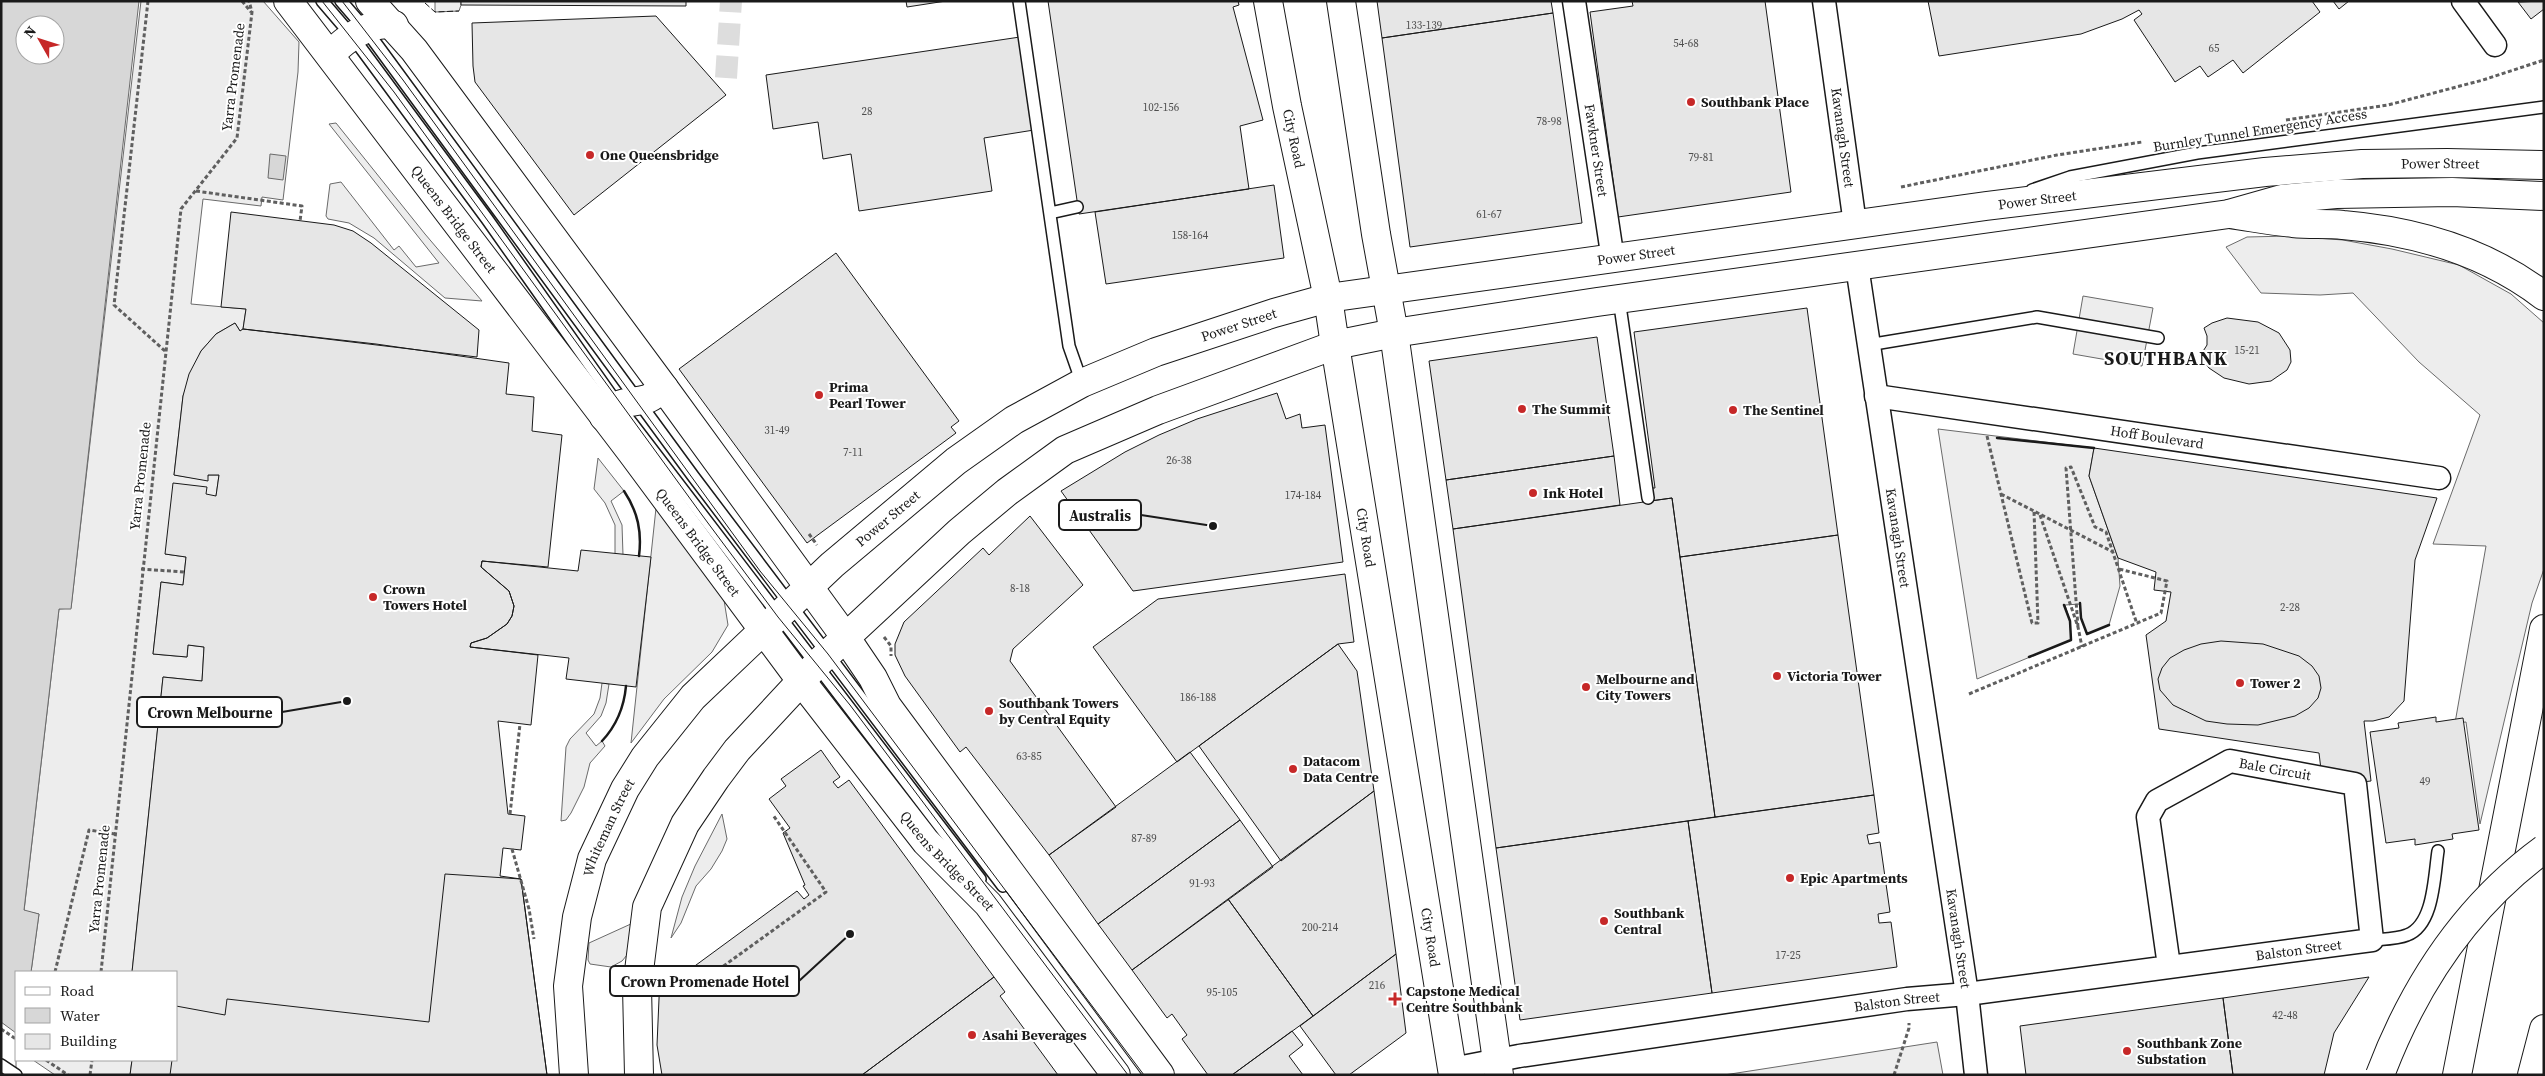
<svg xmlns="http://www.w3.org/2000/svg" width="2545" height="1076" font-family="'Source Serif 4',serif">
<style>
.built{fill:#ededed;stroke:#6a6a6a}
.water{fill:#d7d7d7;stroke:#6a6a6a;fill-rule:evenodd}
.pier{fill:#fff;stroke:#6a6a6a}
.building{fill:#e6e6e6;stroke:#1a1a1a}
.lines{fill:none;stroke-linecap:round;stroke-linejoin:round}
.minor-tunnel{stroke:#ddd;stroke-width:22;stroke-dasharray:22 11;stroke-linecap:butt}
.service-casing{stroke:#1a1a1a;stroke-width:14}
.minor-casing{stroke:#1a1a1a;stroke-width:25}
.tertiary-casing{stroke:#1a1a1a;stroke-width:30}
.primary-casing{stroke:#1a1a1a;stroke-width:30}
.trunk-casing{stroke:#1a1a1a;stroke-width:30}
.motorway-casing{stroke:#1a1a1a;stroke-width:30}
.path{stroke:#5f5f5f;stroke-width:3;stroke-dasharray:4 2.5;stroke-linecap:butt}
.service{stroke:#fff;stroke-width:11}
.minor{stroke:#fff;stroke-width:22}
.tertiary{stroke:#fff;stroke-width:28}
.primary{stroke:#fff;stroke-width:28}
.trunk{stroke:#fff;stroke-width:28}
.motorway{stroke:#fff;stroke-width:28}
.tram{stroke:#1a1a1a;stroke-width:1}
.motorway-bridge-casing{stroke:#1a1a1a;stroke-width:30;stroke-linecap:butt}
.motorway-bridge{stroke:#fff;stroke-width:28}
.fence{stroke:#1a1a1a;stroke-width:1;stroke-dasharray:6 2.5;stroke-linecap:butt}
.wall{stroke:#1a1a1a;stroke-width:2.5}
.poi-dot{fill:#c62828;stroke:#fff;stroke-width:2}
.labels{text-anchor:middle;dominant-baseline:central;stroke-width:4;stroke-linejoin:round;paint-order:stroke}
.number-label{font-size:11px;fill:#4d4d4d}
.street-label{font-size:14px;fill:#1a1a1a;stroke:#fff}
.poi-label{font-size:14px;font-weight:bold;fill:#1a1a1a;stroke:#fff;text-anchor:start}
.district-label{font-size:19px;font-weight:bold;letter-spacing:1px;fill:#1a1a1a;stroke:#fff}
.leader{fill:none;stroke:#1a1a1a;stroke-width:2}
.callout-dot{fill:#1a1a1a;stroke:#fff;stroke-width:2}
.callout{fill:#fff;stroke:#1a1a1a;stroke-width:2}
.callout-label{font-size:15px;text-anchor:middle;font-weight:bold;fill:#1a1a1a}
</style>
<rect width="100%" height="100%" fill="#fff"/>
<!-- built -->
<path class="built" d="M141,1H263L299,42L298,72L283,200L262,197L261,206L203,199L191,304L246,309L243,329L240,331L235,323L216,334L201,351L183,396L174,475L207,480L208,475H219L216,496L165,554L186,557L183,585L161,582L153,654L187,657L188,645L204,647L202,681L163,677L132,972H31L39,914L24,911L59,609L71,608Z
M435,1H461V5L459,11L435,12Z
M336,123L425,234L482,301L445,298L374,238L349,223L328,219L326,216L330,184L341,182L394,250L399,246L416,267L439,263L329,124Z
M2289,236L2343,240L2392,249L2459,265L2511,294L2544,323V569L2532,603L2480,824L2466,722L2455,723L2486,546L2433,544L2480,415L2419,362L2353,293L2320,295L2261,293L2226,247L2247,237Z
M2083,296L2153,308L2142,366L2073,354Z
M1938,429L2094,448L2089,476L2118,558L2120,586L2109,625L2087,634L2081,618L2080,604L2065,605L2070,621L2071,640L1977,679Z
M598,458L624,491L611,501L622,525L623,555L615,554V525L605,503L594,489Z
M656,508L724,600L728,625L712,652L664,699L631,743Z
M602,683L609,684L606,703L601,716L586,733L596,746L602,741L605,746L590,763L584,787L571,813L566,820L561,821L566,747L570,739L594,714L600,698Z
M722,814L727,839L722,851L711,869L696,886L681,923L671,938L682,897L695,866Z
M633,923L627,955L622,961L611,967L590,964L588,960L589,943Z
M1937,1042L1943,1075H1724Z
M33,1060H132L130,1075H55Z"/>
<!-- water -->
<path class="water" d="M1,1H139L71,609H59L24,910L39,914L31,972H16V1049L1,1075ZM25,25H55V55H25Z
M270,154L286,156L283,180L268,178Z"/>
<!-- pier -->
<path class="pier" d="M1,1022L16,1033V1075H1Z"/>
<!-- building -->
<path class="building" d="M461,1H686V6L461,5Z
M906,1H946L907,7Z
M1048,1H1238L1239,5L1233,7L1263,120L1240,126L1249,189L1079,214Z
M1377,1H1551L1553,13L1382,38Z
M1632,1H1765L1791,192L1618,217L1590,12L1633,6Z
M1928,1H2312L2320,12L2243,73L2233,60L2208,77L2200,66L2175,82L2134,20L2142,14L2139,10L2122,19L2081,34L1939,56Z
M2333,1H2349L2339,9Z
M2544,1V9L2531,19L2518,2Z
M1553,13L1582,223L1410,247L1382,38Z
M656,16L726,95L574,215L475,82L473,66L472,23Z
M1020,37L1034,130L984,138L992,191L859,211L851,154L823,159L818,122L773,129L766,75Z
M1274,185L1284,258L1106,284L1095,212Z
M231,212L334,225L353,231L371,243L479,330L477,357L243,329L246,309L221,307Z
M836,253L959,421L951,427L956,433L807,543L679,369Z
M1807,308L1838,535L1680,557L1672,498L1650,501L1649,488H1655L1634,332Z
M2227,318L2258,322L2279,333L2290,350L2291,362L2287,370L2271,381L2249,384L2224,378L2209,368L2200,356L2207,345V336L2204,328L2212,323Z
M235,323L240,331L243,329L376,344L509,363L506,394L534,397L532,431L562,435L548,567L482,561L481,567L509,591L514,606L512,616L507,624L487,638L471,643L470,647L538,655L531,725L498,721L508,814L525,816L521,850L503,848L500,876L521,879L547,1075H130L132,1060H176V972H132L163,677L202,681L204,647L188,645L187,657L153,654L161,582L183,585L186,557L165,554L173,483L207,487L206,494L216,496L219,475H208V481L174,475L183,396L189,374L201,351L216,334Z
M1597,337L1614,456L1446,480L1429,361Z
M1277,393L1286,419L1300,414L1302,428L1325,425L1343,562L1133,591L1061,491L1125,452L1159,435L1197,419Z
M2094,448L2437,498L2415,560L2404,701L2389,717L2373,721H2364L2371,781L2323,786L2319,753L2159,729L2146,635L2166,621L2171,592L2154,590L2156,572L2118,558L2089,476Z
M1614,456L1620,505L1453,529L1446,480Z
M1672,498L1715,817L1496,848L1453,529Z
M1030,516L1083,585L1013,649L1010,661L1116,807L1049,855L966,747L960,752L905,676L895,655V644L904,622L983,548L989,555Z
M1838,535L1874,795L1715,817L1680,557Z
M581,550L651,557L636,687L566,679L569,658L470,647L471,643L487,638L507,624L512,616L514,606L509,591L481,567L482,561L578,571Z
M1345,574L1354,642L1338,644L1177,762L1093,647L1158,599Z
M2221,641L2263,644L2299,656L2312,666L2319,676L2321,688L2318,698L2309,708L2295,716L2258,725L2227,724L2206,721L2173,705L2160,690L2158,679L2162,668L2170,658L2184,650L2201,644Z
M1338,644L1357,671L1374,791L1281,861L1199,746Z
M2436,717V722L2463,718L2479,830L2452,834L2453,839L2415,845V839L2386,843L2370,732L2399,728L2398,723Z
M821,750L840,777L833,782L838,788L849,780L994,977L862,1075H662L657,1045L660,976L694,980L698,977L692,968L797,891L804,899L809,895L803,886L805,885L783,833L790,828L769,799L786,786L781,779Z
M1190,752L1240,820L1098,924L1049,855Z
M1374,791L1396,954L1313,1016L1228,899Z
M1874,795L1879,833L1867,835L1869,844L1880,842L1890,912L1878,914L1879,923L1891,922L1897,967L1712,993L1688,821Z
M1240,820L1273,867L1132,970L1098,924Z
M1688,821L1712,993L1520,1020L1496,848Z
M445,874L521,879L547,1075H170L172,1060H176V1006L225,1015L227,999L429,1022Z
M1228,899L1313,1016L1232,1075H1208L1182,1039L1187,1035L1172,1014L1167,1018L1132,970Z
M1396,954L1406,1033L1349,1075H1336L1300,1026Z
M994,977L1005,992L1000,996L1058,1075H862Z
M2369,977L2334,1033L2324,1075H2233L2223,998Z
M2223,998L2233,1075H2026L2020,1026Z
M1292,1031L1303,1045L1289,1056L1303,1075H1232Z"/>
<g class="lines">
<!-- minor-tunnel -->
<path class="minor-tunnel" d="M726,78L731,1"/>
<defs>
<path id="service" d="M322,1L352,36L487,219L618,405L980,879
M341,1L366,30L693,476L1003,886
M1019,1L1069,346L1082,383
M2032,190L2070,177L2197,153L2544,107
M1050,213L1077,207
M1619,299L1648,498
M1868,345L2037,317L2158,338
M2372,940C2383,939 2398,939 2407,935C2434,925 2434,877 2438,851
M1,1065L16,1075"/>
<g id="minor">
<path id="s1" d="M1574,1L1613,260"/>
<path id="s2" d="M1824,1L1855,224"/>
<path d="M2463,1L2495,45"/>
<path id="s3" d="M1857,266L1967,994L1976,1075"/>
<path id="s4" d="M1876,396L2439,478"/>
<path id="s5" d="M1452,1069L1519,1056L1907,999L1967,994L2372,940L2355,784L2230,761L2157,801L2148,817L2169,966"/>
</g>
<g id="tertiary">
<path id="s6" d="M288,1L632,453L802,682L926,842L988,904L1116,1075"/>
<path d="M370,1L414,50L664,388L846,638L873,678L887,706L1160,1075"/>
<path d="M330,55C345,39 371,20 394,25"/>
<path d="M604,417C619,399 628,404 647,399C653,397 659,391 664,388"/>
<path id="s7" d="M574,1075L568,986L577,917L592,859L625,789L645,757L693,697L832,565L956,461L1014,420L1082,383L1156,352L1274,313L1328,298"/>
<path d="M639,1075L637,987L647,907L685,824L716,778L737,750L817,664L959,532L1007,492L1065,450L1158,410L1335,345"/>
</g>
<g id="primary">
<path d="M1394,333L1499,1075"/>
<path id="s8" d="M1335,345L1453,1075"/>
</g>
<g id="trunk">
<path id="s9" d="M1268,1L1287,106L1328,298L1335,345L1394,333L1597,302L2229,214L2282,199L2336,194L2452,192L2544,196"/>
<path d="M1341,1L1376,234L1394,333"/>
<path id="s10" d="M1328,298L1986,206L2265,172L2362,164L2447,163L2544,165"/>
</g>
<path id="motorway" d="M2229,214C2251,217 2272,221 2293,223C2310,225 2326,223 2343,225C2415,231 2485,251 2544,296
M2457,1075L2544,629
M2532,1075L2544,1029"/>
</defs>
<!-- service casing -->
<use href="#service" class="service-casing"/>
<!-- minor casing -->
<use href="#minor" class="minor-casing"/>
<!-- tertiary casing -->
<use href="#tertiary" class="tertiary-casing"/>
<!-- primary casing -->
<use href="#primary" class="primary-casing"/>
<!-- trunk casing -->
<use href="#trunk" class="trunk-casing"/>
<!-- motorway casing -->
<use href="#motorway" class="motorway-casing"/>
<!-- path -->
<path class="path" d="M148,1L114,305L165,351
M242,1L251,12
M2286,120L2388,105L2483,80L2544,60
M1901,187L2057,155L2142,142
M196,191L302,206L300,221
M1987,436L2032,623H2038L2034,511
M2001,494L2113,552
M2040,515L2078,627L2082,647
M809,534L817,545
M141,569L184,572
M2078,627L2066,468L2071,467L2095,527L2106,532L2137,624
M884,637L891,646V656
M1969,694L2161,613L2167,581L2119,569
M510,814L520,724
M512,849L529,909L534,939
M718,970L826,892L773,815
M55,972L89,830L115,834
M101,972L181,209L237,138L252,12L249,1
M1,1029L16,1039
M46,1060L68,1075
M90,1075L92,1060
M1894,1075L1909,1028V1023"/>
<!-- service -->
<use href="#service" class="service"/>
<!-- minor -->
<use href="#minor" class="minor"/>
<!-- tertiary -->
<use href="#tertiary" class="tertiary"/>
<!-- primary -->
<use href="#primary" class="primary"/>
<!-- trunk -->
<use href="#trunk" class="trunk"/>
<!-- motorway -->
<use href="#motorway" class="motorway"/>
<!-- tram -->
<path class="tram" d="M322,1L394,92L702,515L778,617L850,705L1128,1075
M342,1L403,80L760,571L828,654L1144,1075"/>
<defs>
<path id="motorway-bridge" d="M2380,1075C2414,985 2466,906 2544,849"/>
</defs>
<!-- motorway-bridge casing -->
<use href="#motorway-bridge" class="motorway-bridge-casing"/>
<!-- motorway-bridge -->
<use href="#motorway-bridge" class="motorway-bridge"/>
<!-- fence -->
<path class="fence" d="M425,3L435,12L459,11"/>
<!-- wall -->
<path class="wall" d="M1997,438L2094,448
M624,491C638,512 642,532 639,556
M2080,603L2081,618L2087,634L2109,625
M2029,657L2071,640L2070,621L2064,605
M602,741C617,725 624,708 626,686"/>
</g>
<!-- markers -->
<g class="poi-dot">
<circle cx="1691" cy="102" r="5"/>
<circle cx="590" cy="155" r="5"/>
<circle cx="819" cy="395" r="5"/>
<circle cx="1522" cy="409" r="5"/>
<circle cx="1733" cy="410" r="5"/>
<circle cx="1533" cy="493" r="5"/>
<circle cx="373" cy="597" r="5"/>
<circle cx="1777" cy="676" r="5"/>
<circle cx="2240" cy="683" r="5"/>
<circle cx="1586" cy="687" r="5"/>
<circle cx="989" cy="711" r="5"/>
<circle cx="1293" cy="769" r="5"/>
<circle cx="1790" cy="878" r="5"/>
<circle cx="1604" cy="921" r="5"/>
<path d="M1392.5 991.5h5v5h5v5h-5v5h-5v-5h-5v-5h5z"/>
<circle cx="972" cy="1035" r="5"/>
<circle cx="2127" cy="1051" r="5"/>
</g>
<g class="labels">
<!-- number labels -->
<g class="number-label">
<text x="1424" y="25">133-139</text>
<text x="1686" y="43">54-68</text>
<text x="2214" y="48">65</text>
<text x="1161" y="107">102-156</text>
<text x="867" y="111">28</text>
<text x="1549" y="121">78-98</text>
<text x="1701" y="157">79-81</text>
<text x="1489" y="214">61-67</text>
<text x="1190" y="235">158-164</text>
<text x="2247" y="350">15-21</text>
<text x="777" y="430">31-49</text>
<text x="853" y="452">7-11</text>
<text x="1179" y="460">26-38</text>
<text x="1303" y="495">174-184</text>
<text x="1020" y="588">8-18</text>
<text x="2290" y="607">2-28</text>
<text x="1198" y="697">186-188</text>
<text x="1029" y="756">63-85</text>
<text x="2425" y="781">49</text>
<text x="1144" y="838">87-89</text>
<text x="1202" y="883">91-93</text>
<text x="1320" y="927">200-214</text>
<text x="1788" y="955">17-25</text>
<text x="1377" y="985">216</text>
<text x="1222" y="992">95-105</text>
<text x="2285" y="1015">42-48</text>
</g>
<!-- street labels -->
<g class="street-label">
<text transform="translate(233 77) rotate(-83)">Yarra Promenade</text>
<text transform="translate(2260 130) rotate(-9)">Burnley Tunnel Emergency Access</text>
<text stroke="none"><textPath href="#s2" startOffset="138">Kavanagh Street</textPath></text>
<text stroke="none"><textPath href="#s9" startOffset="140">City Road</textPath></text>
<text stroke="none"><textPath href="#s1" startOffset="151">Fawkner Street</textPath></text>
<text stroke="none"><textPath href="#s10" startOffset="1121">Power Street</textPath></text>
<text stroke="none"><textPath href="#s10" startOffset="716">Power Street</textPath></text>
<text stroke="none"><textPath href="#s6" startOffset="274">Queens Bridge Street</textPath></text>
<text stroke="none"><textPath href="#s10" startOffset="311">Power Street</textPath></text>
<text stroke="none"><textPath href="#s7" startOffset="1080">Power Street</textPath></text>
<text stroke="none"><textPath href="#s4" startOffset="284">Hoff Boulevard</textPath></text>
<text transform="translate(140 476) rotate(-84)">Yarra Promenade</text>
<text stroke="none"><textPath href="#s7" startOffset="675">Power Street</textPath></text>
<text stroke="none"><textPath href="#s8" startOffset="195">City Road</textPath></text>
<text stroke="none"><textPath href="#s3" startOffset="275">Kavanagh Street</textPath></text>
<text stroke="none"><textPath href="#s6" startOffset="679">Queens Bridge Street</textPath></text>
<text transform="translate(2275 769) rotate(10)">Bale Circuit</text>
<text stroke="none"><textPath href="#s7" startOffset="254">Whiteman Street</textPath></text>
<text stroke="none"><textPath href="#s6" startOffset="1084">Queens Bridge Street</textPath></text>
<text transform="translate(99 879) rotate(-84)">Yarra Promenade</text>
<text stroke="none"><textPath href="#s8" startOffset="600">City Road</textPath></text>
<text stroke="none"><textPath href="#s3" startOffset="680">Kavanagh Street</textPath></text>
<text stroke="none"><textPath href="#s5" startOffset="855">Balston Street</textPath></text>
<text stroke="none"><textPath href="#s5" startOffset="450">Balston Street</textPath></text>
</g>
<!-- poi labels -->
<g class="poi-label">
<text x="1701" y="102">Southbank Place</text>
<text x="600" y="155">One Queensbridge</text>
<text x="829" y="387">Prima<tspan x="829" dy="16">Pearl Tower</tspan></text>
<text x="1532" y="409">The Summit</text>
<text x="1743" y="410">The Sentinel</text>
<text x="1543" y="493">Ink Hotel</text>
<text x="383" y="589">Crown<tspan x="383" dy="16">Towers Hotel</tspan></text>
<text x="1787" y="676">Victoria Tower</text>
<text x="1596" y="679">Melbourne and<tspan x="1596" dy="16">City Towers</tspan></text>
<text x="2250" y="683">Tower 2</text>
<text x="999" y="703">Southbank Towers<tspan x="999" dy="16">by Central Equity</tspan></text>
<text x="1303" y="761">Datacom<tspan x="1303" dy="16">Data Centre</tspan></text>
<text x="1800" y="878">Epic Apartments</text>
<text x="1614" y="913">Southbank<tspan x="1614" dy="16">Central</tspan></text>
<text x="1406" y="991">Capstone Medical<tspan x="1406" dy="16">Centre Southbank</tspan></text>
<text x="982" y="1035">Asahi Beverages</text>
<text x="2137" y="1043">Southbank Zone<tspan x="2137" dy="16">Substation</tspan></text>
</g>
<!-- district labels -->
<g class="district-label">
<text x="2166" y="358">SOUTHBANK</text>
</g>
</g>
<!-- callouts -->
<path class="leader" d="M1213 526L1141 515M347 701L282 712M850 934L799 981"/>
<g class="callout-dot">
<circle cx="1213" cy="526" r="5"/>
<circle cx="347" cy="701" r="5"/>
<circle cx="850" cy="934" r="5"/>
</g>
<g class="callout">
<rect x="1059" y="500" width="82" height="30" rx="5"/>
<rect x="137" y="697" width="145" height="30" rx="5"/>
<rect x="610" y="966" width="189" height="30" rx="5"/>
</g>
<g class="callout-label">
<text x="1100" y="521">Australis</text>
<text x="210" y="718">Crown Melbourne</text>
<text x="705" y="987">Crown Promenade Hotel</text>
</g>
<!-- border -->
<rect width="2545" height="1076" fill="none" stroke="#1a1a1a" stroke-width="5"/>
<!-- legend -->
<rect x="15" y="971" width="162" height="90" fill="#ffffff" stroke="#a3a3a3"/>
<rect x="25" y="987" width="25" height="8" fill="#ffffff" stroke="#a3a3a3"/>
<text x="60" y="996" font-size="15" fill="#1a1a1a">Road</text>
<rect x="25" y="1008" width="25" height="15" fill="#d7d7d7" stroke="#a3a3a3"/>
<text x="60" y="1021" font-size="15" fill="#1a1a1a">Water</text>
<rect x="25" y="1034" width="25" height="15" fill="#e6e6e6" stroke="#a3a3a3"/>
<text x="60" y="1046" font-size="15" fill="#1a1a1a">Building</text>
<!-- north arrow -->
<g transform="translate(40 40) rotate(309)"><circle r="24" fill="#ffffff" stroke="#a3a3a3"/>
<path d="M0-4L9 19L0 12L-9 19Z" fill="#c62828"/>
<text y="-8" font-size="14" font-weight="bold" text-anchor="middle" fill="#1a1a1a">N</text>
</g>
</svg>
